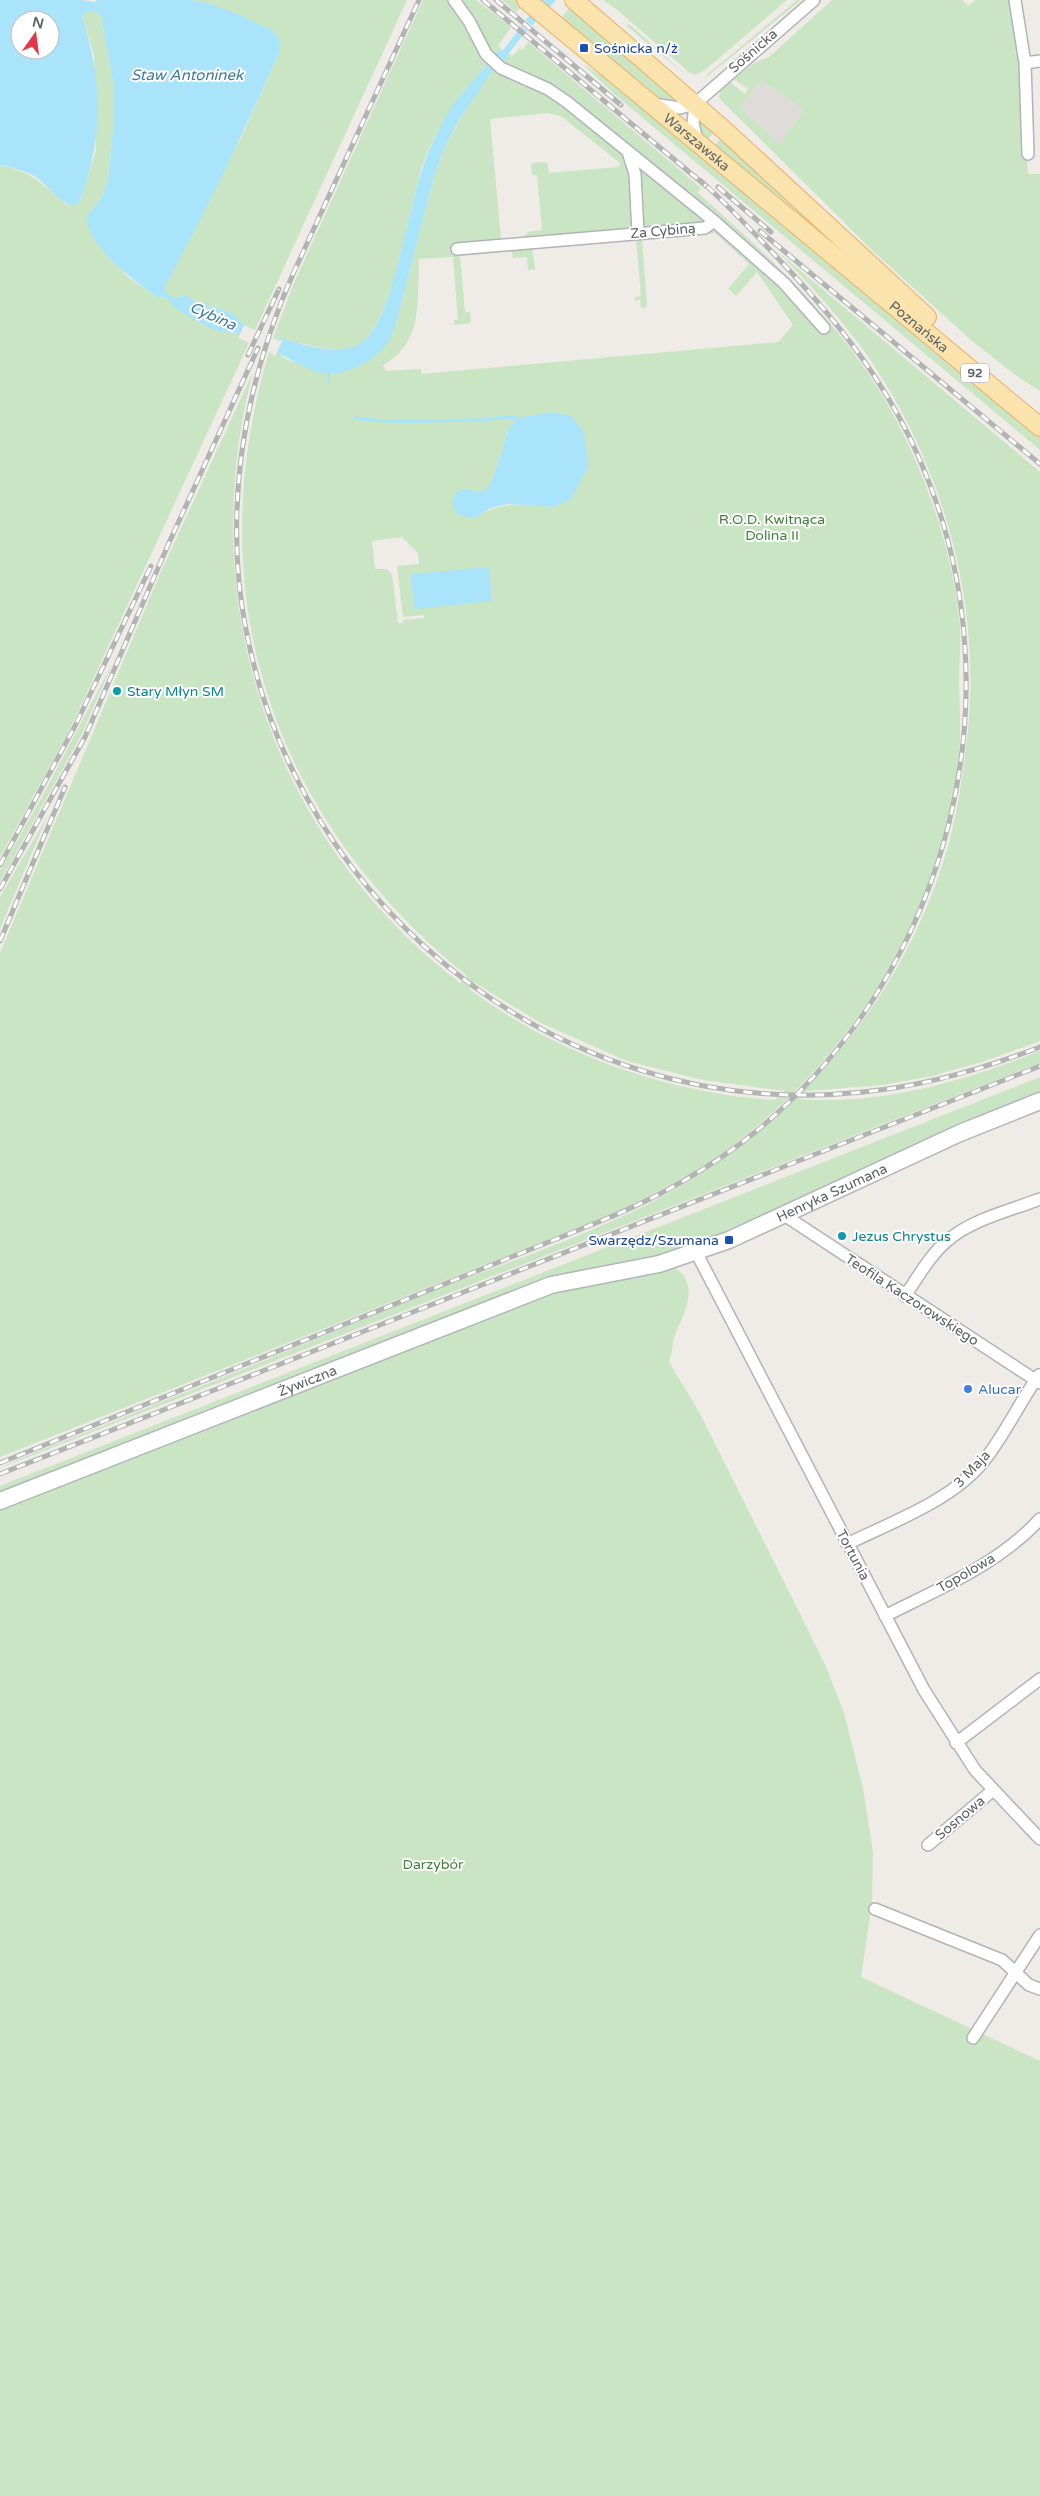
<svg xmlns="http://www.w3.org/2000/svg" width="1040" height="2496" font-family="'Varela Round',sans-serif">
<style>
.industrial{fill:#dedbd8}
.green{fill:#c9e5c3;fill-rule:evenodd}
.water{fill:#a9e4fb;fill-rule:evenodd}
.pier{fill:#efebe6}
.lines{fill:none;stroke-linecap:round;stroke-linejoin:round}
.stream{stroke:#a9e4fb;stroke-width:3}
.street-casing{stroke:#b1b4b7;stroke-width:14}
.secondary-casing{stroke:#b2b6b9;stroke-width:19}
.primary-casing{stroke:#ebaf63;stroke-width:20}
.street{stroke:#fff;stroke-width:11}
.secondary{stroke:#fff;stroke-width:16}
.primary{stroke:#fbe3ae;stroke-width:18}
.rail-casing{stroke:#b2b3b3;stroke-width:5}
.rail{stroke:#fff;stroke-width:3;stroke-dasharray:9;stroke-linecap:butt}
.transit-dot{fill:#1a4fb4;stroke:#fff;stroke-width:2}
.culture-dot{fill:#0f9aa8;stroke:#fff;stroke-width:2}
.shop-dot{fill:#3f7fe0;stroke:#fff;stroke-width:2}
.labels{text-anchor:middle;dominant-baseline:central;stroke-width:4;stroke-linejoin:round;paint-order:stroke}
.shield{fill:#fff;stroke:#8e9193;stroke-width:1}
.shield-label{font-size:12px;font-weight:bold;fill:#5d6265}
.transit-label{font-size:14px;fill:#164399;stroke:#fff;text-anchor:start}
.street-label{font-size:14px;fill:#5d6265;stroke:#fff}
.park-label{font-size:14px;fill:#408139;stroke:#fff}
.culture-label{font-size:14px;fill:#0d838f;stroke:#fff;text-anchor:start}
.shop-label{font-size:14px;fill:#366cbe;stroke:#fff;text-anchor:start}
.water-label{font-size:15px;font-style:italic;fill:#407b9b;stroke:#fff}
</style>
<rect width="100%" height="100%" fill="#efebe6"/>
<!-- industrial -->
<path class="industrial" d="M761,80L804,110L780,144L740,108Z"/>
<!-- green -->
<path class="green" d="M190,0H407L255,330L244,325L232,313L197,302L185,295L174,298L166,293L164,288L199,205L240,140L280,51L204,2Z
M423,0H476L511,27L498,46L501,49L499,52L505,57L508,54L513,56L521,46L520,49L523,50L528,42L701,188L698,193C771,258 840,321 889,407C925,472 954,553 960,627C961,646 959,665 959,683C960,717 962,750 956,784C929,936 837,1077 709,1162C679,1182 646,1197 615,1213L0,1457V953L160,574L253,372C193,602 271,838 460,983L467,976C272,818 197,594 269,352L273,354L274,358L277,352L286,359L327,374L328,383H330V374L355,367L376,354L396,323L434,177L444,148L490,65H486C459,98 436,126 422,167C409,209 394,311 366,339C350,355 323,349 304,344C295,342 278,341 273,338L294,283ZM547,113L561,116L620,163L619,167L549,173L547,162L531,163L532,175H537L542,230L528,232L523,237L501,239L490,119ZM715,233L749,264L728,289L736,296L757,272L793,325L778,342L422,374L421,369L386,371L383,365C424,343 417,299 419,259L453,257L458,320H454V325L471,323L470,312H465L460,256L512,251L513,258L527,257L528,270L535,269L532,248L636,240L641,296L635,297V301L640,299L641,308H645L647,305L642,239ZM509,429L553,507C522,505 502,500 475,518L466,489L479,492L490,486ZM402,537L418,553L419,564L397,566L403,617L424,615V618L403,620V623H398L392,574L387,569H375L372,541ZM475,983L541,1023L627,1061L703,1080L785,1091L775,1100C666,1093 556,1054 469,989Z
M502,0H518L516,5L520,8L516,12Z
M603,0H787L705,70L695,75L690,73L616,9Z
M797,0H801L704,79L708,74Z
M832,0H962L968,6L975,0H1011L1018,40L1028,174H1040V391L1014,374L971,340L875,253L719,98L720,91L730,82L745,94L748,89L734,79L754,63L769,57ZM761,80L804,110L780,144L740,108Z
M571,6L687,103L666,102L657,96L562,17Z
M85,12H97L101,16L114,88V119L108,180L101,199L86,217L104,251L128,277L158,298L163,297L224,332L240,334L239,338L249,343L69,731L0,857V165C31,171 44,185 67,205L80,201L96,150L94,55L82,16Z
M629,24L637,31L689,78L627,26Z
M583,64L612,82L719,168L1040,437V450L613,93Z
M697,113L716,130L706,142L698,129Z
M723,136L878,281L712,148Z
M777,251L1040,472V1041L985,1061L932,1076L883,1085L807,1091L798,1099C880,1106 965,1081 1040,1051V1063L0,1468C18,1459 39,1451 59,1443C93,1430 127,1416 161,1402C256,1365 349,1325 443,1287C519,1258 602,1231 672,1191C806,1116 910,988 950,839C959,803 964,767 968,730C981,599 942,463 867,355C840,317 809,284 777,251Z
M113,662L81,736L0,882V871L43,795Z
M48,815L0,929V897Z
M1040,1077V1096L827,1185L800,1197L801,1202L707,1244L628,1265L0,1497V1486Z
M673,1266C701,1285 685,1310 675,1335C672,1343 673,1352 669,1362L699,1412L804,1622L826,1667L844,1713L863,1788L873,1852L872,1903L861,1977L1040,2061V2496H0V1501L594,1276L602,1285L604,1281Z"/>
<!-- water -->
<path class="water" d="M0,0H82L95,2L97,0H190L204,2L235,13L270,29L279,38L280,51C244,131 207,211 164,288L166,293L174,298L185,295L197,302L232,313L245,325L279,341L280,338C306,345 341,359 365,340C393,318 409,203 424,164C430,147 438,129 448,113C458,96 474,81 486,65H490L493,54L504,49L541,0H556C544,14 507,49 505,63L500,62L494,68L460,118L444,148L434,177L396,323C394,329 392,336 388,342C378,358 349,374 330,374V384H328L327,374H322C293,363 268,346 239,334C234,332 230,333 224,332C207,329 188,315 173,307L171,302L163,297L158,298C133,280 90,249 86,217L101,199L108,180L114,119V88L101,16L97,12H86L82,16C103,85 104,132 80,201L74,206C59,203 50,187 37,178C26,171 13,167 0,165ZM20,20H50V50H20Z
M553,412L571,416L584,432L588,467L571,499L553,507L508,504L491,508L475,518L458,515L452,504L456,492L466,489L479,492L490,486L509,429L517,418Z
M489,567L492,601L414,609L411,574Z"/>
<!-- pier -->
<path class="pier" d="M523,18L535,28L530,33L519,24Z
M244,325L279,341L283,339L276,354L239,337Z"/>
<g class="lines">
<!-- stream -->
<path class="stream" d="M355,418C396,424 437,420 479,420C493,420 503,415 517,418"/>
<defs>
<path id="street" d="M454,0L469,21L486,54L501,68L548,89L567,102L714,221L784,283L824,328
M1015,0L1025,63L1028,154
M1025,63L1040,61
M654,104L680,108L695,104L814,0
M695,104L693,123L697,141
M628,152L635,174L638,233
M457,249L705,228L714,221
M784,1215L1040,1383
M696,1252L924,1690L975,1770L1040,1839
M905,1296C918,1277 930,1255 948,1240C973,1219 1009,1211 1040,1199
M847,1544C892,1522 951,1501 983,1462C1005,1435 1019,1403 1039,1375
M885,1616C938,1589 999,1564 1040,1519
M956,1743L1040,1679
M928,1845L992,1791
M875,1909L1002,1960L1029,1985L1040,1989
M973,2038L1040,1935"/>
<g id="secondary">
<path id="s1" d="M0,1501L551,1285L659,1264L729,1240L960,1133L1040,1101"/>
</g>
<g id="primary">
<path id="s2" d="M526,0L1040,427"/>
<path d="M574,0L723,129L927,317"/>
</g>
</defs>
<!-- street casing -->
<use href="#street" class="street-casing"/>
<!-- secondary casing -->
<use href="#secondary" class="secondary-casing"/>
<!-- primary casing -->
<use href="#primary" class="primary-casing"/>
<!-- street -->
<use href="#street" class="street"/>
<!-- secondary -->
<use href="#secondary" class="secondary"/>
<!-- primary -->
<use href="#primary" class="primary"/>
<defs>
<path id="rail" d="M483,0L706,186
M496,0L621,105
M718,187L771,232
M760,231L1040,464
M296,267C251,367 229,473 239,582C271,892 553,1125 863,1092C925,1086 983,1069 1040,1047
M293,274L419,0
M248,355L279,289
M0,865L75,726L151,566
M0,889L85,737L168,545L258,348
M0,941L65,787
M0,1463L591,1225C652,1201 709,1170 759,1129C950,969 1020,695 922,465C888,383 835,318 774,254C750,229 727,204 701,181
M0,1474L1040,1066"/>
</defs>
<!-- rail casing -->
<use href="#rail" class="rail-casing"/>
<!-- rail -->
<use href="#rail" class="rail"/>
</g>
<!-- markers -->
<g class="transit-dot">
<rect x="579" y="43" width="10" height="10" rx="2.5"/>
<rect x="724" y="1235" width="10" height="10" rx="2.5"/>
</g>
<g class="culture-dot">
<circle cx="117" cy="691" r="5"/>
<circle cx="842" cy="1236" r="5"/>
</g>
<circle class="shop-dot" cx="968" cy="1389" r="5"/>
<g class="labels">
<!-- shield labels -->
<rect class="shield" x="961" y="363.5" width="28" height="19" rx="4"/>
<g class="shield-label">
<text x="975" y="373">92</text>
</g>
<!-- transit labels -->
<g class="transit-label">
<text x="594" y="48">Sośnicka n/ż</text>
<text x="719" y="1240" text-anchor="end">Swarzędz/Szumana</text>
</g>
<!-- street labels -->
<g class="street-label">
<text transform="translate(753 51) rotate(-41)">Sośnicka</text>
<text stroke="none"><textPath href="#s2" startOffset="222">Warszawska</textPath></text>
<text transform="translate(663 231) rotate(-5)">Za Cybiną</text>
<text stroke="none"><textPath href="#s2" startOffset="511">Poznańska</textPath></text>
<text stroke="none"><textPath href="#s1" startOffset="889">Henryka Szumana</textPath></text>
<text transform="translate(912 1300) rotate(33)">Teofila Kaczorowskiego</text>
<text stroke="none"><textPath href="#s1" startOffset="330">Żywiczna</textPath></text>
<text transform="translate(972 1469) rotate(-46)">3 Maja</text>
<text transform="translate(853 1555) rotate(62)">Tortunia</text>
<text transform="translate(966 1573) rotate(-30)">Topolowa</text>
<text transform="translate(960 1818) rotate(-40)">Sosnowa</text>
</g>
<!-- park labels -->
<g class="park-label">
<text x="772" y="519">R.O.D. Kwitnąca<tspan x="772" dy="16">Dolina II</tspan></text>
<text x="433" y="1864">Darzybór</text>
</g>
<!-- culture labels -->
<g class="culture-label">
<text x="127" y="691">Stary Młyn SM</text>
<text x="852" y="1236">Jezus Chrystus</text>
</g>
<!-- shop labels -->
<g class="shop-label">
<text x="978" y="1389">Alucar</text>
</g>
<!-- water labels -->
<g class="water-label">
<text x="187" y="75">Staw Antoninek</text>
<text transform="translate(213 316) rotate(24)">Cybina</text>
</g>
</g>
<!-- north arrow -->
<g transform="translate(35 35) rotate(14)"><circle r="24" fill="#ffffff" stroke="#bec0c1"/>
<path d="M0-4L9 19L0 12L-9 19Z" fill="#e13947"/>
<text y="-8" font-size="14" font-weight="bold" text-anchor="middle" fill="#5d6265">N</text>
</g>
</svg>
